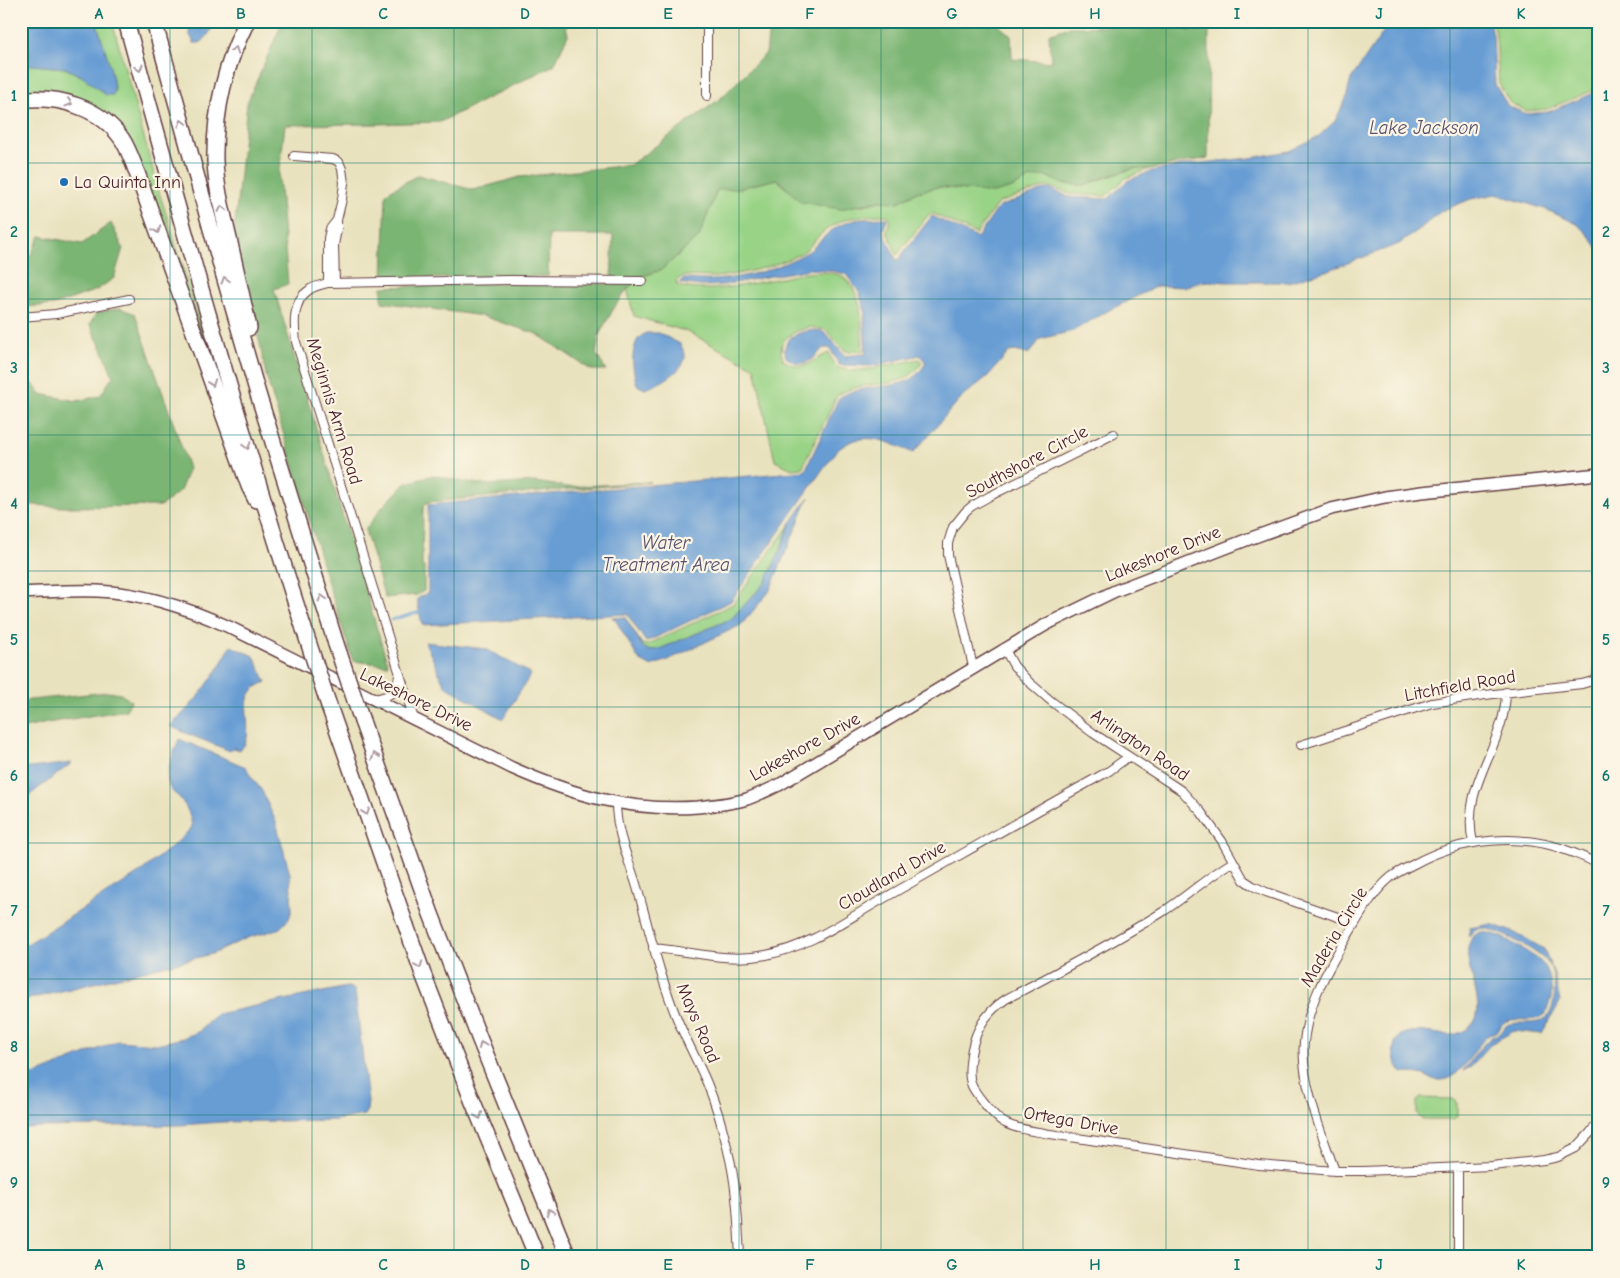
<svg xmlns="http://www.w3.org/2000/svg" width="1620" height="1278" font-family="'Comic Neue',sans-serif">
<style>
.green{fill:#99d386;stroke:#727958}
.forest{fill:#7ab573;stroke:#626a4f}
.water{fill:#679dd4;stroke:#585e80}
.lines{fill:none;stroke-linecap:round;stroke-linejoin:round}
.stream{stroke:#679dd4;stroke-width:2.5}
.street-casing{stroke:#623c41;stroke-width:10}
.secondary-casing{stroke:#623c41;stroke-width:14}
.highway-casing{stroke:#623c41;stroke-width:18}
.street{stroke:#fff;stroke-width:8}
.secondary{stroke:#fff;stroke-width:11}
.highway{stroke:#fff;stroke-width:15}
.highway-bridge-casing{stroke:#623c41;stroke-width:18;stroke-linecap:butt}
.highway-bridge{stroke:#fff;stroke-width:15}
.oneway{stroke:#ae9aa0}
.grid{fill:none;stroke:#0f766e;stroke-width:1;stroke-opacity:0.55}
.poi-dot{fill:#1f6fb2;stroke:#fcf5e5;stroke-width:2}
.labels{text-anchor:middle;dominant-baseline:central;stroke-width:4.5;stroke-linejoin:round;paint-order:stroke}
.poi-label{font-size:18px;fill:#4a1f2b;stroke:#fcf5e5;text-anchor:start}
.street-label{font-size:18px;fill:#4a1f2b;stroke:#fcf5e5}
.water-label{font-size:19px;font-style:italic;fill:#56516f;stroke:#fcf5e5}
.neatline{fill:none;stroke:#0f766e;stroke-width:2}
.grid-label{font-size:16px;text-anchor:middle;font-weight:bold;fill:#0f766e}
</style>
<rect width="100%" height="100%" fill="#fcf5e5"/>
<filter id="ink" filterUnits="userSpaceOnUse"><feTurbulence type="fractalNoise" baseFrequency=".02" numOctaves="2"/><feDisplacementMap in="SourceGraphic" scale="10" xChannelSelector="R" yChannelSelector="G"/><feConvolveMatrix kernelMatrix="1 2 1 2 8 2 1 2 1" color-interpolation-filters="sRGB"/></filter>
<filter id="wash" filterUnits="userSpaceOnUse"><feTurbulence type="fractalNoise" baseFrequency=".0096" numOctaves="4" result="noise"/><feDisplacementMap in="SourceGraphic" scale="20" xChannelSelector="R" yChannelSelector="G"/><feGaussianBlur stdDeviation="1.12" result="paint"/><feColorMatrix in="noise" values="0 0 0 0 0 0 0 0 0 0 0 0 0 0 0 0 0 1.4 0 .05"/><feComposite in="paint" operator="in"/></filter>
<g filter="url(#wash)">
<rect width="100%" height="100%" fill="#e9e2be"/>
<!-- green -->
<path class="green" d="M96,21H112L159,192L189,285L218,387L109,117L21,94V64L65,68L83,77L95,85L115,91L111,72Z
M1493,21H1599V88L1547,109L1527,111L1510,103L1499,84L1496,35Z
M1135,168L1149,169L1126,178L1106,196L1070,194L1048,186L998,203L976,234L934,214H929L897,255L887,231L890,219L887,215C859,216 845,215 822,233C816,238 812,245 806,250C784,265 740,275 714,277C704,277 693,276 683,276L676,281L678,286C712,294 748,284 781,278C800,274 823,268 842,276C847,279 854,289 856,294C863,309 861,334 863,351L849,352L844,350L826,330L810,327L797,331L786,338L782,343L781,352L783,360C805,373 809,361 829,353C831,358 834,366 839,368C844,370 846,367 851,371L871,369L919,359L922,363C918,367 914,374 908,377C886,388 857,381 837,396L802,468L792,469L775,461L755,368L688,332L634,316L627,289L640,277L661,270L699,237L717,190L740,188L777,179L785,188L860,206L880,201L898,202L917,192L938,187L966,190L1012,188L1031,178L1046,176L1063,184L1084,185Z
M790,524L780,551L765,583L731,619L662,648L650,651L643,647L628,622L642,644L647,645L733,604Z
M1421,1098L1453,1099L1457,1102V1116L1453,1119H1421L1417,1115V1101Z"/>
<!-- forest -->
<path class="forest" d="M283,21H565L568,35L554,65L440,122L377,124L285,125L279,177L288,284L274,289L388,665L353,661L329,586L266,375L260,344L241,273L234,234L247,103Z
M770,21H994L1011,36L1012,59L1051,62L1049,34L1069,27L1112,26L1115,21H1181L1182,29H1190V22L1209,23L1208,158L1149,169L1135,168L1105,177L1084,185L1063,184L1046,176L1031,178L1012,188L994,193L938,187L917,192L898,202L880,201L840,209L801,202L777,179L740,188L717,190L699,237L661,270L640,277L627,289L614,308L599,335L596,354L606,370H591L537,334L482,316L382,302V287L509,283L611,284L613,235H549L548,276L383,279L386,193L418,175L473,190L520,177L630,165L721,98L766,53Z
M111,223L123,248L114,278L97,290L54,305L21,307V275L40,236L82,244Z
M120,308L135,314L189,468L180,491L161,506L63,507L21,504V369L25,372L40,394L77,401L100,396L113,376L102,349L90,325L96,313Z
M433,475L465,482L489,485L535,482L567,487L650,482L428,502L424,505L423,511L422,566L424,567V591L417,595L385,598L365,530L383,506L405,484Z
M107,692L119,693L131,701L126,710L47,723L21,729V701Z"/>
<!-- water -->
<path class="water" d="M33,21H96C100,35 118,83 113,95H106L83,77L65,68L21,64V44Z
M187,21H214C211,31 208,37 200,43H194L190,35Z
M1393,21H1489L1493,35L1495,85L1508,106L1526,114L1548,112L1599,91V250L1590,237L1577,224L1545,209L1496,194L1471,199L1441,211L1421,228L1399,244L1329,270L1288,282H1228L1209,281L1198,282L1187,287L1157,286L1102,314L1073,331L1040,339L1032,351L1027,354L1015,351L1009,352L988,376L961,398L913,453C891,443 866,430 843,446C836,450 831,460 825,466L731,601L646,642L627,614L422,625L417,599L428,593V505L805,471L839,398C859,384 888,390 910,380C917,377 922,368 926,363L920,355L871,366L839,365L830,348H823C811,362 803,369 786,357C785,352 784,347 787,342C792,333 814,327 823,332C828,335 840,351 845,356L866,354L864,322L865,311L859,292L846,274L828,270L809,269L723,285L701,286L679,283L683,279C693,279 704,281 714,280C746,278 778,269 806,253C813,250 817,243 823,238C844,218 859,219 887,218L883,231L897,261L932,216L977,238L999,207L1049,188L1069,197L1108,199L1127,181L1152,171L1191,164L1250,158L1289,151L1319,136L1335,121L1346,99L1351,79L1386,28Z
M646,333H659L680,344C682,347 684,352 685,355C686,371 657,385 645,389L637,385C633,372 630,354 637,341C638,338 643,335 646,333Z
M809,497L769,592L741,625L666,661L650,666L639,660L615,619L612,618L625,617L643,647L650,651L662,648L731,619L765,583L780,551L790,524Z
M425,642L486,649L531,674L503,719L445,686Z
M231,646L254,656L266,682C262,684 256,686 253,690C238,706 257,736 240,750L233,748L230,751L183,732L170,726C197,702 214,677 231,646Z
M179,739L246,767L250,775L262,791L276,822L290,874L292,909L289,919L279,929L247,938L212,954L21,1001V948L139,873L182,838L192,827C191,815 186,805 178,796C175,794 171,791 170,788C163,776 175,750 179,739Z
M72,763L31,794L21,803V769Z
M1491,924L1515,933L1544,949L1554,974L1560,1002L1542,1034L1514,1031L1492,1043L1470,1067L1463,1071C1471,1061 1479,1048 1489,1039C1493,1035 1499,1035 1502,1031C1505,1028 1505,1025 1510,1024C1523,1021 1544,1028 1551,1011C1556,998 1556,979 1550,966C1543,953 1496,928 1481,928C1476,929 1472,933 1468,936L1470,928Z
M1480,932C1486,933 1493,933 1499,936C1508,940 1542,959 1546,968C1550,975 1552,989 1551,998C1549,1003 1548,1011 1544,1015C1531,1025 1513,1015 1503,1023C1501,1025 1501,1027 1499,1029C1496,1033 1490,1033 1486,1037C1473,1050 1461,1079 1441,1080C1432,1081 1427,1075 1419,1074C1413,1072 1407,1075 1401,1072C1396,1064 1392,1056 1394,1047C1398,1021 1436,1036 1452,1035C1458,1034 1465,1031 1470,1027C1496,1004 1446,949 1480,932Z
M347,987L352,988L355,991L368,1102L367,1110L364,1115L336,1120L222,1122L180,1125L38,1127L21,1129V1080L118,1041L157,1044L183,1038L198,1032L217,1014Z"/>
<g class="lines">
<!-- stream -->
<path class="stream" d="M391,620L420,612"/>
</g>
</g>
<g filter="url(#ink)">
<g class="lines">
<defs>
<path id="street" d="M707,21V96
M1186,25V21
M294,156L333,159L339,162L342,169L344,183L342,199L337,220V229L334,245L335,283
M328,283V238L330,229L337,220
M21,317L56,314L129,299
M1004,648L1014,666L1029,682L1051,701L1093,733L1182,791L1201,812L1222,841L1244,880L1253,886L1266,892L1355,923
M973,667L948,555V543L953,527L966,511L972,506L990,496L1114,434
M1597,680L1599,653
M375,699C391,696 397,692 399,675
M414,719L296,342C294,325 292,301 309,290C314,286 321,285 328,283L509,280L643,281
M1301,745L1432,703L1485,695L1582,684L1599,679
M616,803C616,835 631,864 639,894C651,937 661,980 678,1021C687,1042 698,1062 707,1083C716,1105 723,1128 728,1151C737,1186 738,1222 740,1257
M1473,843C1460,784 1505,748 1506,692
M1233,862C1206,878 1186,897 1161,913C1111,944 1058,972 1006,999C983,1014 972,1036 970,1063C969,1071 969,1079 972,1086C976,1094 982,1101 988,1108C993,1113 998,1120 1005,1123C1018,1130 1035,1131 1050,1134L1259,1165L1335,1171H1363L1492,1166L1544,1160L1558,1157L1576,1148L1590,1133L1599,1120
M653,948C692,951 726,963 766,955C809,947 844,921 881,900C957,857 1033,813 1109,771L1128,757
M1458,1168V1257
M1335,1171C1322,1134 1300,1081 1304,1042C1308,1002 1328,969 1348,935C1361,914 1372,893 1391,877C1398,872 1406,868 1414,864C1461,838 1521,832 1571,852C1581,856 1590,859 1599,865"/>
<path id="secondary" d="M21,593C47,592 72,590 98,591C144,593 188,608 229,627L512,768C573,795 630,812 698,807C714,805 731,804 747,799C758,795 768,790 779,785L1047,624L1115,591L1246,540L1331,509L1385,497L1422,492L1599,474"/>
<path id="highway" d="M126,21C182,225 239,428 304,629
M154,21L222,269L258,394L336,644
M247,21C225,65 214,112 215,161C216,187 223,213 229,239C236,269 242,298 249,328
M21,100C57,95 100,107 122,139C128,148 132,160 136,170L249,486L256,500
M329,706L423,974L473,1102L537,1257
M362,721L431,914L480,1040L568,1257"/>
</defs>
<!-- street casing -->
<use href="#street" class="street-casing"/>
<!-- secondary casing -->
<use href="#secondary" class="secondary-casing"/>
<!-- highway casing -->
<use href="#highway" class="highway-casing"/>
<!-- street -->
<use href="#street" class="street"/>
<!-- secondary -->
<use href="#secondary" class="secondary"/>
<!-- highway -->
<use href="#highway" class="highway"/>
<defs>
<path id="highway-bridge" d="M304,629L329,706
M336,644L362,721"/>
</defs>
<!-- highway-bridge casing -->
<use href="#highway-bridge" class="highway-bridge-casing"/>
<!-- highway-bridge -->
<use href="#highway-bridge" class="highway-bridge"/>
</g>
<!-- one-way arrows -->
<defs><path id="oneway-chevron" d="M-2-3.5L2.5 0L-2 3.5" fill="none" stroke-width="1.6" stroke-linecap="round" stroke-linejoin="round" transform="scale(1.25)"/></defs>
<g class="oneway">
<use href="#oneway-chevron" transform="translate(235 50) rotate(-70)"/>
<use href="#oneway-chevron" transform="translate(139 68) rotate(75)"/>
<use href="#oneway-chevron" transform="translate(69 103) rotate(18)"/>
<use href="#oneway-chevron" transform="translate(182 123) rotate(-105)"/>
<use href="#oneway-chevron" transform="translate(222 209) rotate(-103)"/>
<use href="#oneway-chevron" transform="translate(157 230) rotate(71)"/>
<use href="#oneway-chevron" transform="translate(225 280) rotate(-106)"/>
<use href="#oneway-chevron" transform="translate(212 383) rotate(70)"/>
<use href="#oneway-chevron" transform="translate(247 446) rotate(74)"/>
<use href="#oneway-chevron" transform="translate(322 598) rotate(-107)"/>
<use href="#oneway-chevron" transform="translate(375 756) rotate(-110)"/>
<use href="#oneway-chevron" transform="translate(366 812) rotate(71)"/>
<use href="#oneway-chevron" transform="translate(419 965) rotate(71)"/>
<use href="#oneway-chevron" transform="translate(482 1045) rotate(-112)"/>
<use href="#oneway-chevron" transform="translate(479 1116) rotate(68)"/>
<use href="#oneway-chevron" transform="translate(550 1212) rotate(-112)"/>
</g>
</g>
<!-- grid -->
<path class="grid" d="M170,21V1257M312,21V1257M454,21V1257M597,21V1257M739,21V1257M881,21V1257M1023,21V1257M1166,21V1257M1308,21V1257M1450,21V1257M21,163H1599M21,299H1599M21,435H1599M21,571H1599M21,707H1599M21,843H1599M21,979H1599M21,1115H1599"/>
<!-- markers -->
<circle class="poi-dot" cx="64" cy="182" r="5"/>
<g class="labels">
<!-- poi labels -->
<g class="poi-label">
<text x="74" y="182">La Quinta Inn</text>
</g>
<!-- street labels -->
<g class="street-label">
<text transform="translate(334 411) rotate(73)">Meginnis Arm Road</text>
<text transform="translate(1027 462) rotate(-28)">Southshore Circle</text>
<text transform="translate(1163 554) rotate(-22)">Lakeshore Drive</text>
<text transform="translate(1460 686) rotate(-10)">Litchfield Road</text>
<text transform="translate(416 700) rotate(26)">Lakeshore Drive</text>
<text transform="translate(1140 745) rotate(34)">Arlington Road</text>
<text transform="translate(805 747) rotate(-29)">Lakeshore Drive</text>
<text transform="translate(892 876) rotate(-30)">Cloudland Drive</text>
<text transform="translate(1334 937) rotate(-59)">Maderia Circle</text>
<text transform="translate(698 1023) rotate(67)">Mays Road</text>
<text transform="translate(1071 1121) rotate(10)">Ortega Drive</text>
</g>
<!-- water labels -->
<g class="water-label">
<text x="1424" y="128">Lake Jackson</text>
<text x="666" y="543">Water<tspan x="666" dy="22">Treatment Area</tspan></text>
</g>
</g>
<!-- margin -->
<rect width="1620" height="1278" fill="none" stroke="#fcf5e5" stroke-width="55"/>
<rect x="28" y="28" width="1564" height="1222" class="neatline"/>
<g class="grid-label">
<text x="99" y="19">A</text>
<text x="241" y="19">B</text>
<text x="383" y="19">C</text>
<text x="525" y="19">D</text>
<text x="668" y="19">E</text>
<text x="810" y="19">F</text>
<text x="952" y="19">G</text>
<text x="1095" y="19">H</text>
<text x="1237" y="19">I</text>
<text x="1379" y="19">J</text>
<text x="1521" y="19">K</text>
<text x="14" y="101">1</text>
<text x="1606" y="101">1</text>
<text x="14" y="237">2</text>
<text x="1606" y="237">2</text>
<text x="14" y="373">3</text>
<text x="1606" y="373">3</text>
<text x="14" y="509">4</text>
<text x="1606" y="509">4</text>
<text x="14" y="645">5</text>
<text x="1606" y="645">5</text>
<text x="14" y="781">6</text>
<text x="1606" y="781">6</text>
<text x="14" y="916">7</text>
<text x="1606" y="916">7</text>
<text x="14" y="1052">8</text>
<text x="1606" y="1052">8</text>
<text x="14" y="1188">9</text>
<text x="1606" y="1188">9</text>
<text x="99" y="1270">A</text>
<text x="241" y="1270">B</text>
<text x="383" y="1270">C</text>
<text x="525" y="1270">D</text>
<text x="668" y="1270">E</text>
<text x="810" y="1270">F</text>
<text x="952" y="1270">G</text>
<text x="1095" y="1270">H</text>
<text x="1237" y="1270">I</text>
<text x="1379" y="1270">J</text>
<text x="1521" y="1270">K</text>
</g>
</svg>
